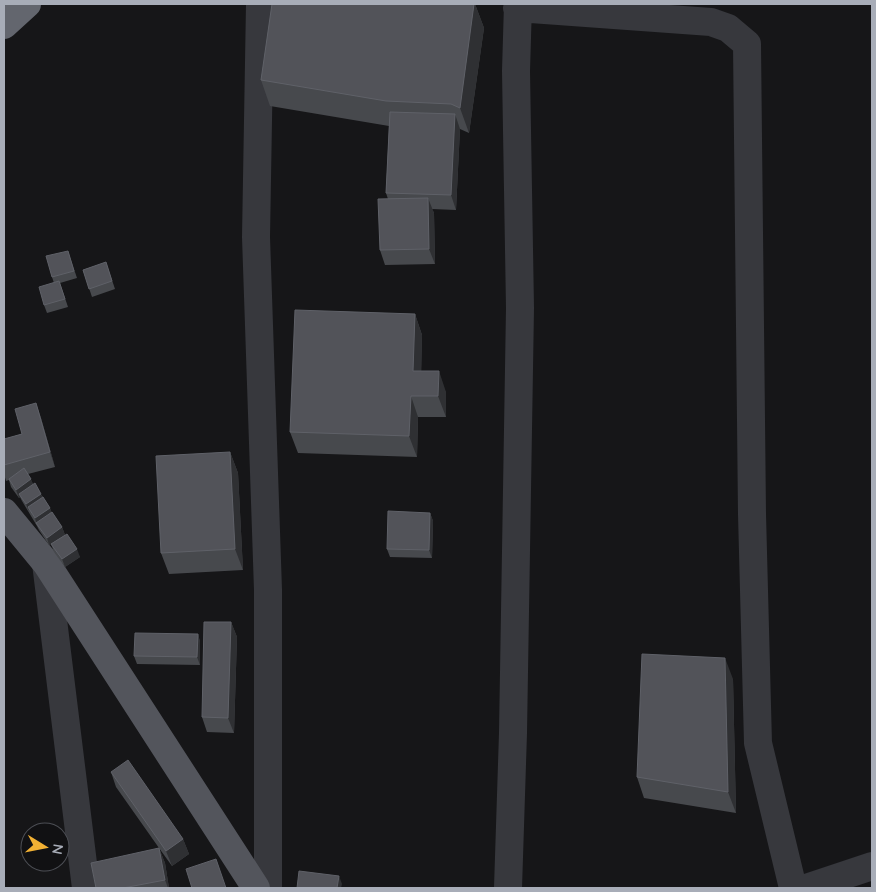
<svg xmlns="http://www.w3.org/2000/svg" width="876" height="892" font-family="Quicksand,sans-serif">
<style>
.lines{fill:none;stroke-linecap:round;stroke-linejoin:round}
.minor{stroke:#37383d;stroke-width:28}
.major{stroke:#53555c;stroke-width:28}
.highway{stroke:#63666e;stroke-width:28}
.wall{fill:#47494d}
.shaded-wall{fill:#2f3033}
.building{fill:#525359;stroke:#5f6168}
</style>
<rect width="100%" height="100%" fill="#161618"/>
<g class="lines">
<!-- minor -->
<path class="minor" d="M260,4L256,237L268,590V888
M517,8L711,22L728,28L747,44L752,514L758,743L793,888
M46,563L86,888
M508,888L513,733L520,308L516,71L518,4
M806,888L872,866"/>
<!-- major -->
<path class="major" d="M4,512L46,563L256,888"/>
<!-- highway -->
<path class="highway" d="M4,25L27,4"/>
</g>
<!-- wall -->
<path class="wall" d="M272,4H475L484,28L469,133L460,129L456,210L432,209L434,213L435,264L385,265L380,250L388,199L386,193L389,126L270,106L261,80Z
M68,251L77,278L60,283L68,307L47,313L44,305L54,283L52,277Z
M106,262L115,289L92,297L83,270Z
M415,314L422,335L421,371L446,392V417H418L417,457L298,453L290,432Z
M36,403L41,418L55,467L28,474L33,484L43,497L50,508L51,512L62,527L65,535L80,557L65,567L54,552L51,544L49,545L39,530L37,526L22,501L20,497L19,498L11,487L9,480L6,481L4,474V439L22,434Z
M230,452L238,473L243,570L169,574L161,553Z
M430,513L433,521L432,558L390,557L387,549Z
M231,622L237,637L234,733L207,732L202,717Z
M198,634L200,642V665L137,664L134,656Z
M733,679L736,813L644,798L637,777Z
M111,772L183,839L189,854L172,866L159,848L165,863L169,888H96L159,848L116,787Z"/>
<!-- shaded-wall -->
<path class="shaded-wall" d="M474,4H475L484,28L469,133L460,108Z
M455,114L460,129L456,210L451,195Z
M428,198L434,213L435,264L429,249Z
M415,314L422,335L421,392L413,371Z
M439,371L446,392V417L438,396Z
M411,396L418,417L417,457L409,436Z
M36,403L41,418L55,467L50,452Z
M230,452L238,473L243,570L235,549Z
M31,479L34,487L19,494L20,497L19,498L16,490Z
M41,494L44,501L28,507L29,512L26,504Z
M50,508L53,516L36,523L37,526L35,518Z
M430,513L433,521L432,558L429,550Z
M62,527L65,535L49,545L47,538Z
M77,549L80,557L65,567L62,559Z
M231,622L237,637L234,733L228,718Z
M198,634L200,642V665L197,657Z
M725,658L733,679L736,813L728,792Z
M183,839L189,854L172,866L166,851Z
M159,848L165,863L169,888H168L165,880Z
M339,876L342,884L341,888H337Z"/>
<!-- building -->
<path class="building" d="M272,4H474L460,108L451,104L386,101L261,80Z
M390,112L455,114L451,195L386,193Z
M428,198L429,249L380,250L378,199Z
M68,251L74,271L52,277L46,256Z
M106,262L112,281L89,289L83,270Z
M59,281L65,299L44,305L39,287Z
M295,310L415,314L413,371H439L438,396H411L409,436L290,432Z
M36,403L50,452L4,465V439L22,434L15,409Z
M230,452L235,549L161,553L156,456Z
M24,468L31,479L16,490L9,479Z
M35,483L41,494L26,504L19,494Z
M43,497L50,508L35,518L28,507Z
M388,511L430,513L429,550L387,549Z
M52,512L62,527L47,538L36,523Z
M67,534L77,549L62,559L51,544Z
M204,622H231L228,718L202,717Z
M135,633L198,634L197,657L134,656Z
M642,654L725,658L728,792L637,777Z
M128,760L183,839L166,851L111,772Z
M159,848L165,880L123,888H96L91,863Z
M216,859L226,888H192L186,869Z
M299,871L339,876L337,888H297Z"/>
<!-- border -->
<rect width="876" height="892" fill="none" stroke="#a8adb8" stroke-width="10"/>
<!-- north arrow -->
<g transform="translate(45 847) rotate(100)"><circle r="24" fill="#111113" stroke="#4d4f55"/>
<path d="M0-4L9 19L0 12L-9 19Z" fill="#f2b134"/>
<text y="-8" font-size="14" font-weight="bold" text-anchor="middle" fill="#a8adb8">N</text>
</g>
</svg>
